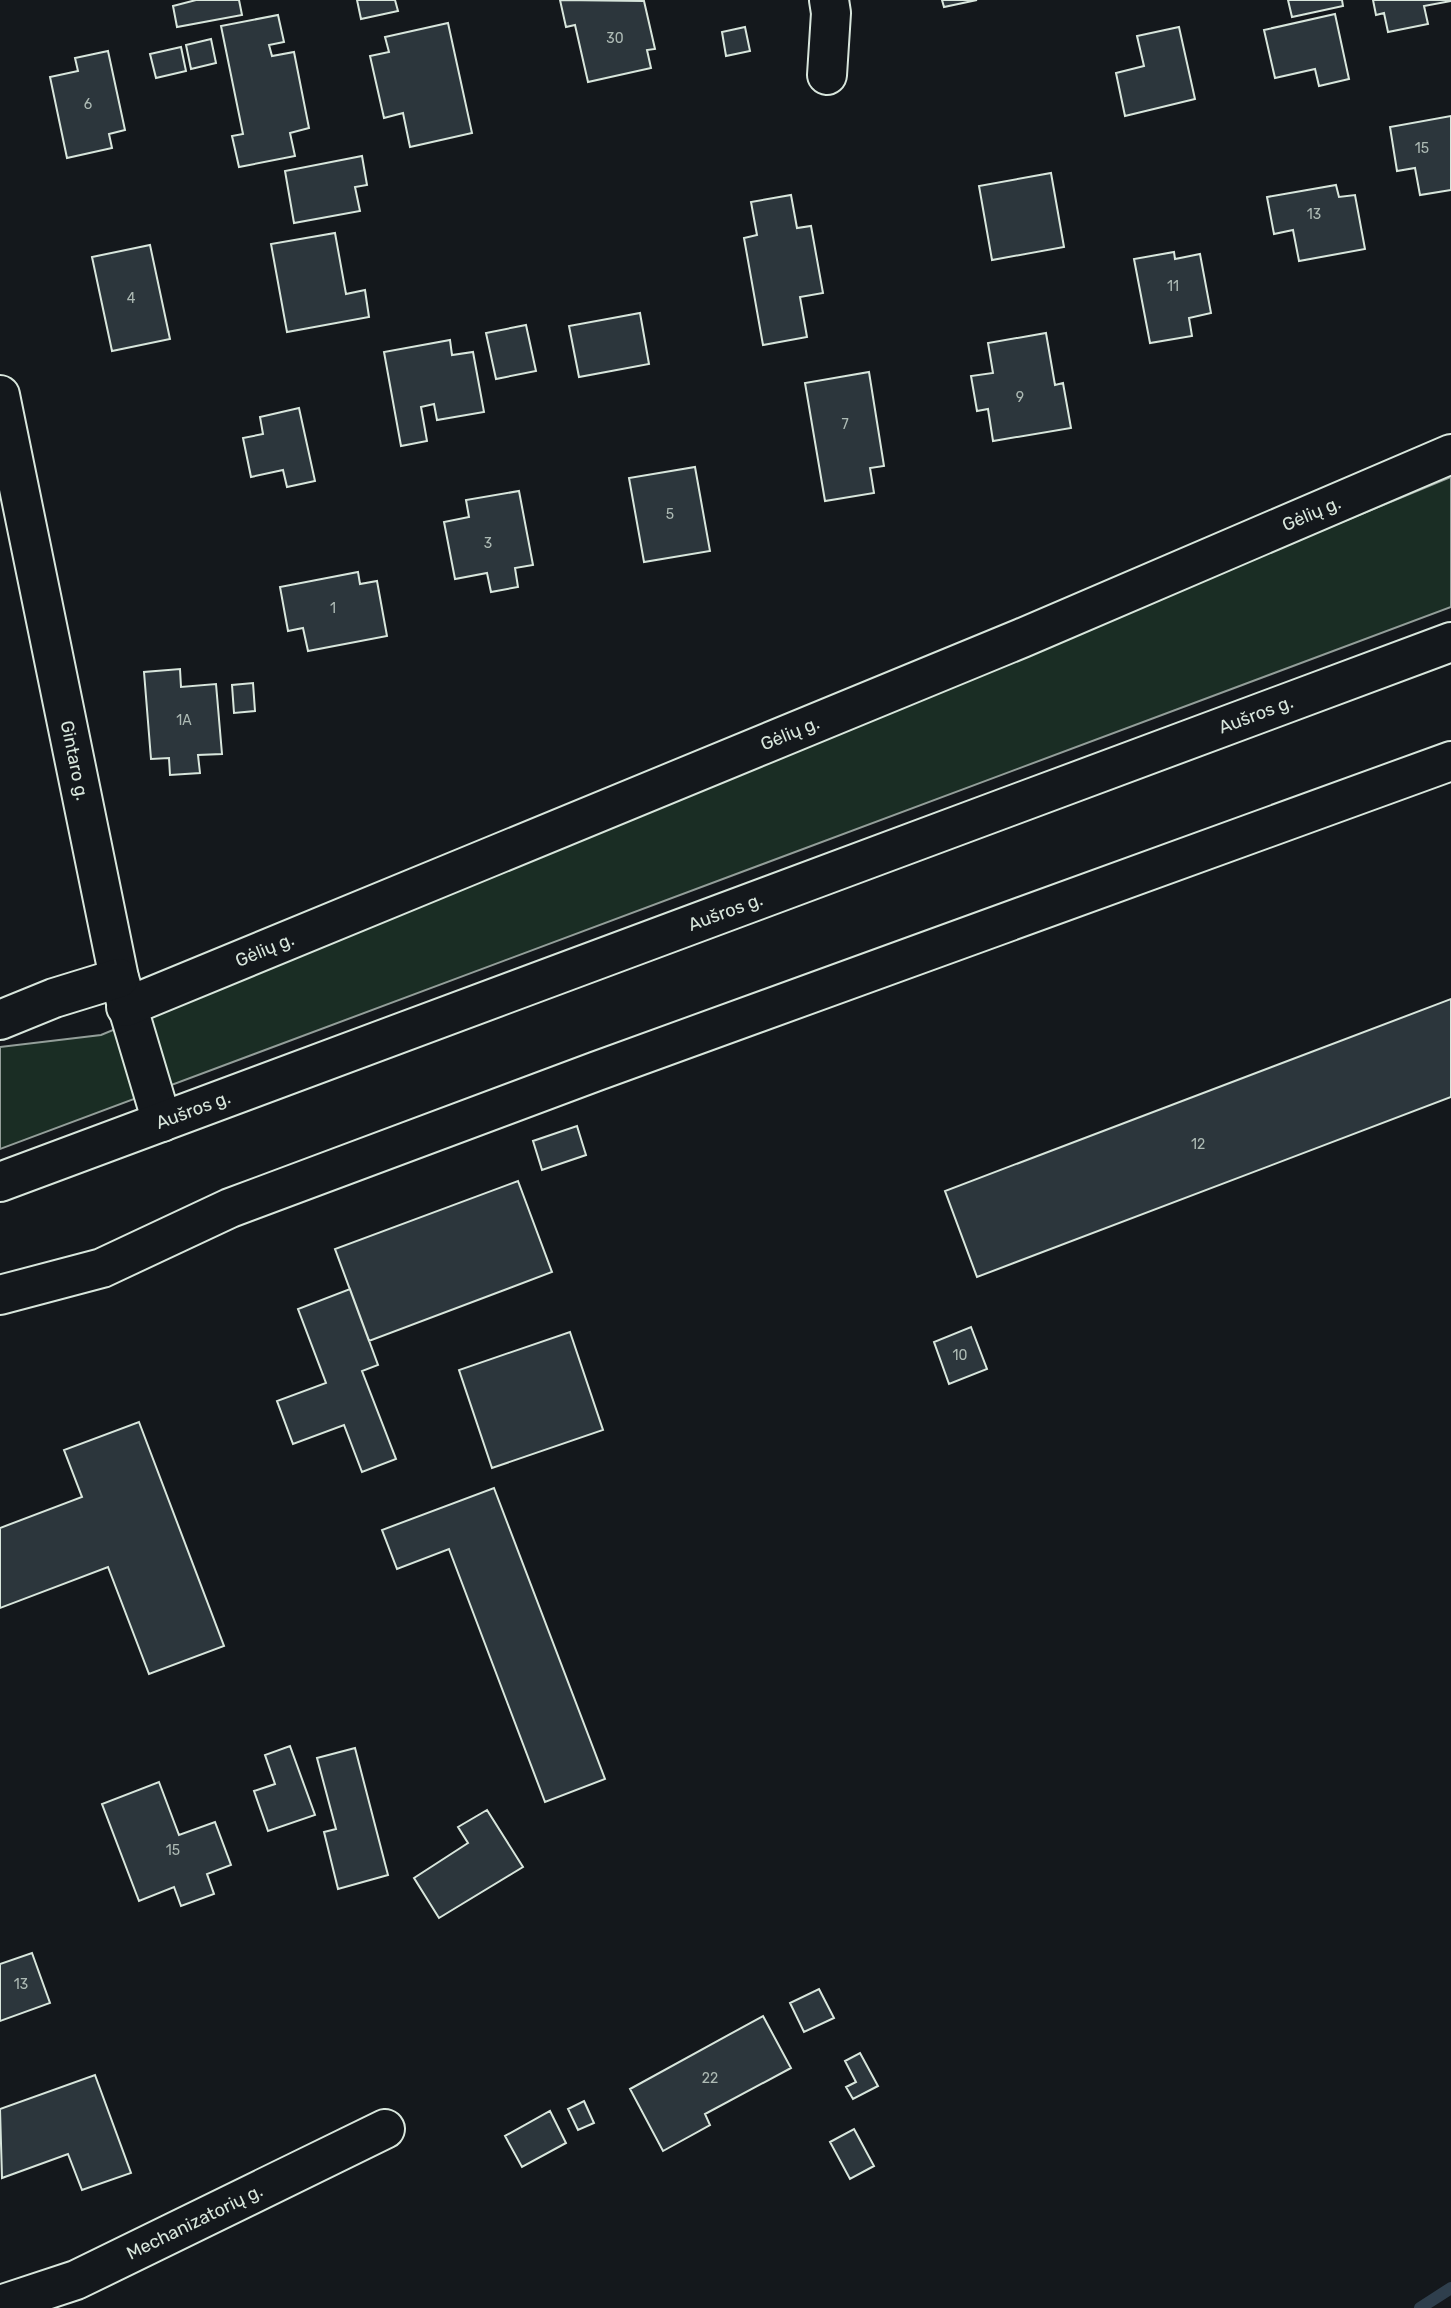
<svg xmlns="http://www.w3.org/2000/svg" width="1451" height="2308" font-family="Rubik,sans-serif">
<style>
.green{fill:#1a2d24;stroke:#939e99;stroke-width:2}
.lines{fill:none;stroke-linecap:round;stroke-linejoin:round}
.stream{stroke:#2f3f4d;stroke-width:12}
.building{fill:#2c363c;stroke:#d8e6dc;stroke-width:2}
.street-casing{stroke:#d8e6dc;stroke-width:42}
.primary-casing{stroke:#d8e6dc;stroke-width:42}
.street{stroke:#14181c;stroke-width:38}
.primary{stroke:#14181c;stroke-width:38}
.labels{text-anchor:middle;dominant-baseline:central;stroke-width:5;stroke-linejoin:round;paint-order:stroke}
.number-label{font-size:14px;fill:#adbab4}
.street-label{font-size:18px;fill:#d8e6dc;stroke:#14181c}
</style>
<rect width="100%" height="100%" fill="#14181c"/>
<!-- green -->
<path class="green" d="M1451,477V607L0,1149V1047L101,1035Z"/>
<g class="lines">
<!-- stream -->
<path class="stream" d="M1420,2308L1451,2288"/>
</g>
<!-- building -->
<path class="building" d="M239,0L242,15L177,27L173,6L196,0Z
M357,0H395L398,11L361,19Z
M560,0L644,1L655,49L647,50L651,68L588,82L575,25L566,27Z
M942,0H977L944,7Z
M1288,0H1342L1343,6L1292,17Z
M1373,0H1451V1L1424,6L1428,24L1388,32L1384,13L1376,15Z
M1335,14L1349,79L1319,86L1315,69L1275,78L1264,30Z
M278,15L284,42L269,45L272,56L294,52L309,128L290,133L295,156L239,167L232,136L243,134L221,26Z
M448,23L472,133L410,147L403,113L384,118L370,56L389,52L385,37Z
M745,27L750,51L726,56L722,32Z
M1179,27L1195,99L1125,116L1116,73L1144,66L1137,36Z
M211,39L216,63L191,69L186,45Z
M181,47L186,71L156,78L150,54Z
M108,51L125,130L109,134L112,148L67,158L50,77L78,71L75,58Z
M1451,116V190L1420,195L1415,168L1397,171L1390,127Z
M362,156L367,185L355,187L360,211L294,223L285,171Z
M1051,173L1064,247L992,260L979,186Z
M1336,185L1339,197L1355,195L1365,249L1299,261L1293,230L1274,234L1267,197Z
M791,195L797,228L811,226L823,293L800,297L807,337L763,345L744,238L757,235L751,202Z
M335,233L346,294L365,290L369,317L287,332L271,244Z
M150,245L170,339L112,351L92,257Z
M1174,252L1175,259L1200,254L1211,313L1189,318L1192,336L1150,343L1134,259Z
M640,313L649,364L579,377L569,326Z
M526,325L536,371L496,379L486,333Z
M1046,333L1055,385L1063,383L1071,428L993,441L988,409L977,411L971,376L993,373L988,343Z
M450,340L452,355L473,352L484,412L437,420L434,404L421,407L427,441L401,446L384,352Z
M869,372L884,466L870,468L874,493L825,501L805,383Z
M299,408L315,481L287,487L283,470L251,477L243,438L263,434L260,417Z
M695,467L710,551L644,562L629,478Z
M519,491L533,565L515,568L518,587L491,592L487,573L455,579L444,522L469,517L466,500Z
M358,572L360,584L377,581L387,636L308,651L303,628L288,631L280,587Z
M180,669L181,687L216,684L222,754L198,755L200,773L170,775L169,758L151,759L144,672Z
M253,683L255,711L234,713L232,685Z
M1451,999V1097L977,1277L945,1191Z
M577,1126L586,1155L542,1170L533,1141Z
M518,1181L552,1272L369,1341L335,1249Z
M350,1289L378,1365L362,1371L396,1459L362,1472L344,1425L293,1444L277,1401L326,1383L298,1309Z
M971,1327L987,1369L949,1384L934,1342Z
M570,1332L603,1430L492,1468L459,1370Z
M139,1422L224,1646L149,1674L108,1567L0,1608V1528L82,1497L64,1450Z
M494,1488L605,1779L545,1802L449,1549L397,1569L382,1530Z
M290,1746L315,1815L268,1831L254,1791L275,1784L265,1755Z
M355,1748L388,1875L338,1889L324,1832L336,1829L317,1758Z
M159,1782L179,1835L215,1822L231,1865L207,1874L214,1894L181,1906L174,1887L139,1901L102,1804Z
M487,1810L523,1867L439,1918L414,1878L468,1843L458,1827Z
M32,1953L50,2003L0,2021V1964Z
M819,1989L834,2018L804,2032L790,2003Z
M763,2016L791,2068L705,2114L710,2125L663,2151L630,2089Z
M860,2053L878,2086L853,2099L846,2087L856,2082L845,2061Z
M95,2075L131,2173L82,2190L68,2154L2,2178L0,2109Z
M584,2101L594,2123L578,2130L568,2109Z
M550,2111L566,2143L522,2167L505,2136Z
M854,2129L874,2166L850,2179L830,2142Z"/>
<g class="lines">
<defs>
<g id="street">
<path d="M827,75L831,13L829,0"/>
<path id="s1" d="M0,395L119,978L162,1122"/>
<path id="s2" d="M126,1007L1022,638L1451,454"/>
<path d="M0,1020L54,998L119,978"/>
<path d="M0,1295L102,1268L230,1208L597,1071L1451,761"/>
<path id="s3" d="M0,2305L76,2280L385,2129"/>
</g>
<g id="primary">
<path id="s4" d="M0,1182L1451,642"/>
</g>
</defs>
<!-- street casing -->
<use href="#street" class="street-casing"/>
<!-- primary casing -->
<use href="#primary" class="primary-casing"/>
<!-- street -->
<use href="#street" class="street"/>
<!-- primary -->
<use href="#primary" class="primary"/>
</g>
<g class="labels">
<!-- number labels -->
<g class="number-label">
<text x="615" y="38">30</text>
<text x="88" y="104">6</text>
<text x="1422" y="148">15</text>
<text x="1314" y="214">13</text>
<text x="1173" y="286">11</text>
<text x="131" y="298">4</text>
<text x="1020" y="397">9</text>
<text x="845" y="424">7</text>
<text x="670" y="514">5</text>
<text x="488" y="543">3</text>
<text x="333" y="608">1</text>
<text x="184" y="720">1A</text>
<text x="1198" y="1144">12</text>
<text x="960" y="1355">10</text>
<text x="173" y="1850">15</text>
<text x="21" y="1984">13</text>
<text x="710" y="2078">22</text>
</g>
<!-- street labels -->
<g class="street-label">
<text stroke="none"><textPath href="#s2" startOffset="1284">Gėlių g.</textPath></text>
<text stroke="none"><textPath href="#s4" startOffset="1340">Aušros g.</textPath></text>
<text stroke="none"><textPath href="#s2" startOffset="718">Gėlių g.</textPath></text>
<text stroke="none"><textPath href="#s1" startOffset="373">Gintaro g.</textPath></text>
<text stroke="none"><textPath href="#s4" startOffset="774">Aušros g.</textPath></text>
<text stroke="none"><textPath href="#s2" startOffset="150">Gėlių g.</textPath></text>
<text stroke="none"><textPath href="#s4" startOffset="206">Aušros g.</textPath></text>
<text stroke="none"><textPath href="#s3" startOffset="212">Mechanizatorių g.</textPath></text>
</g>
</g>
</svg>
